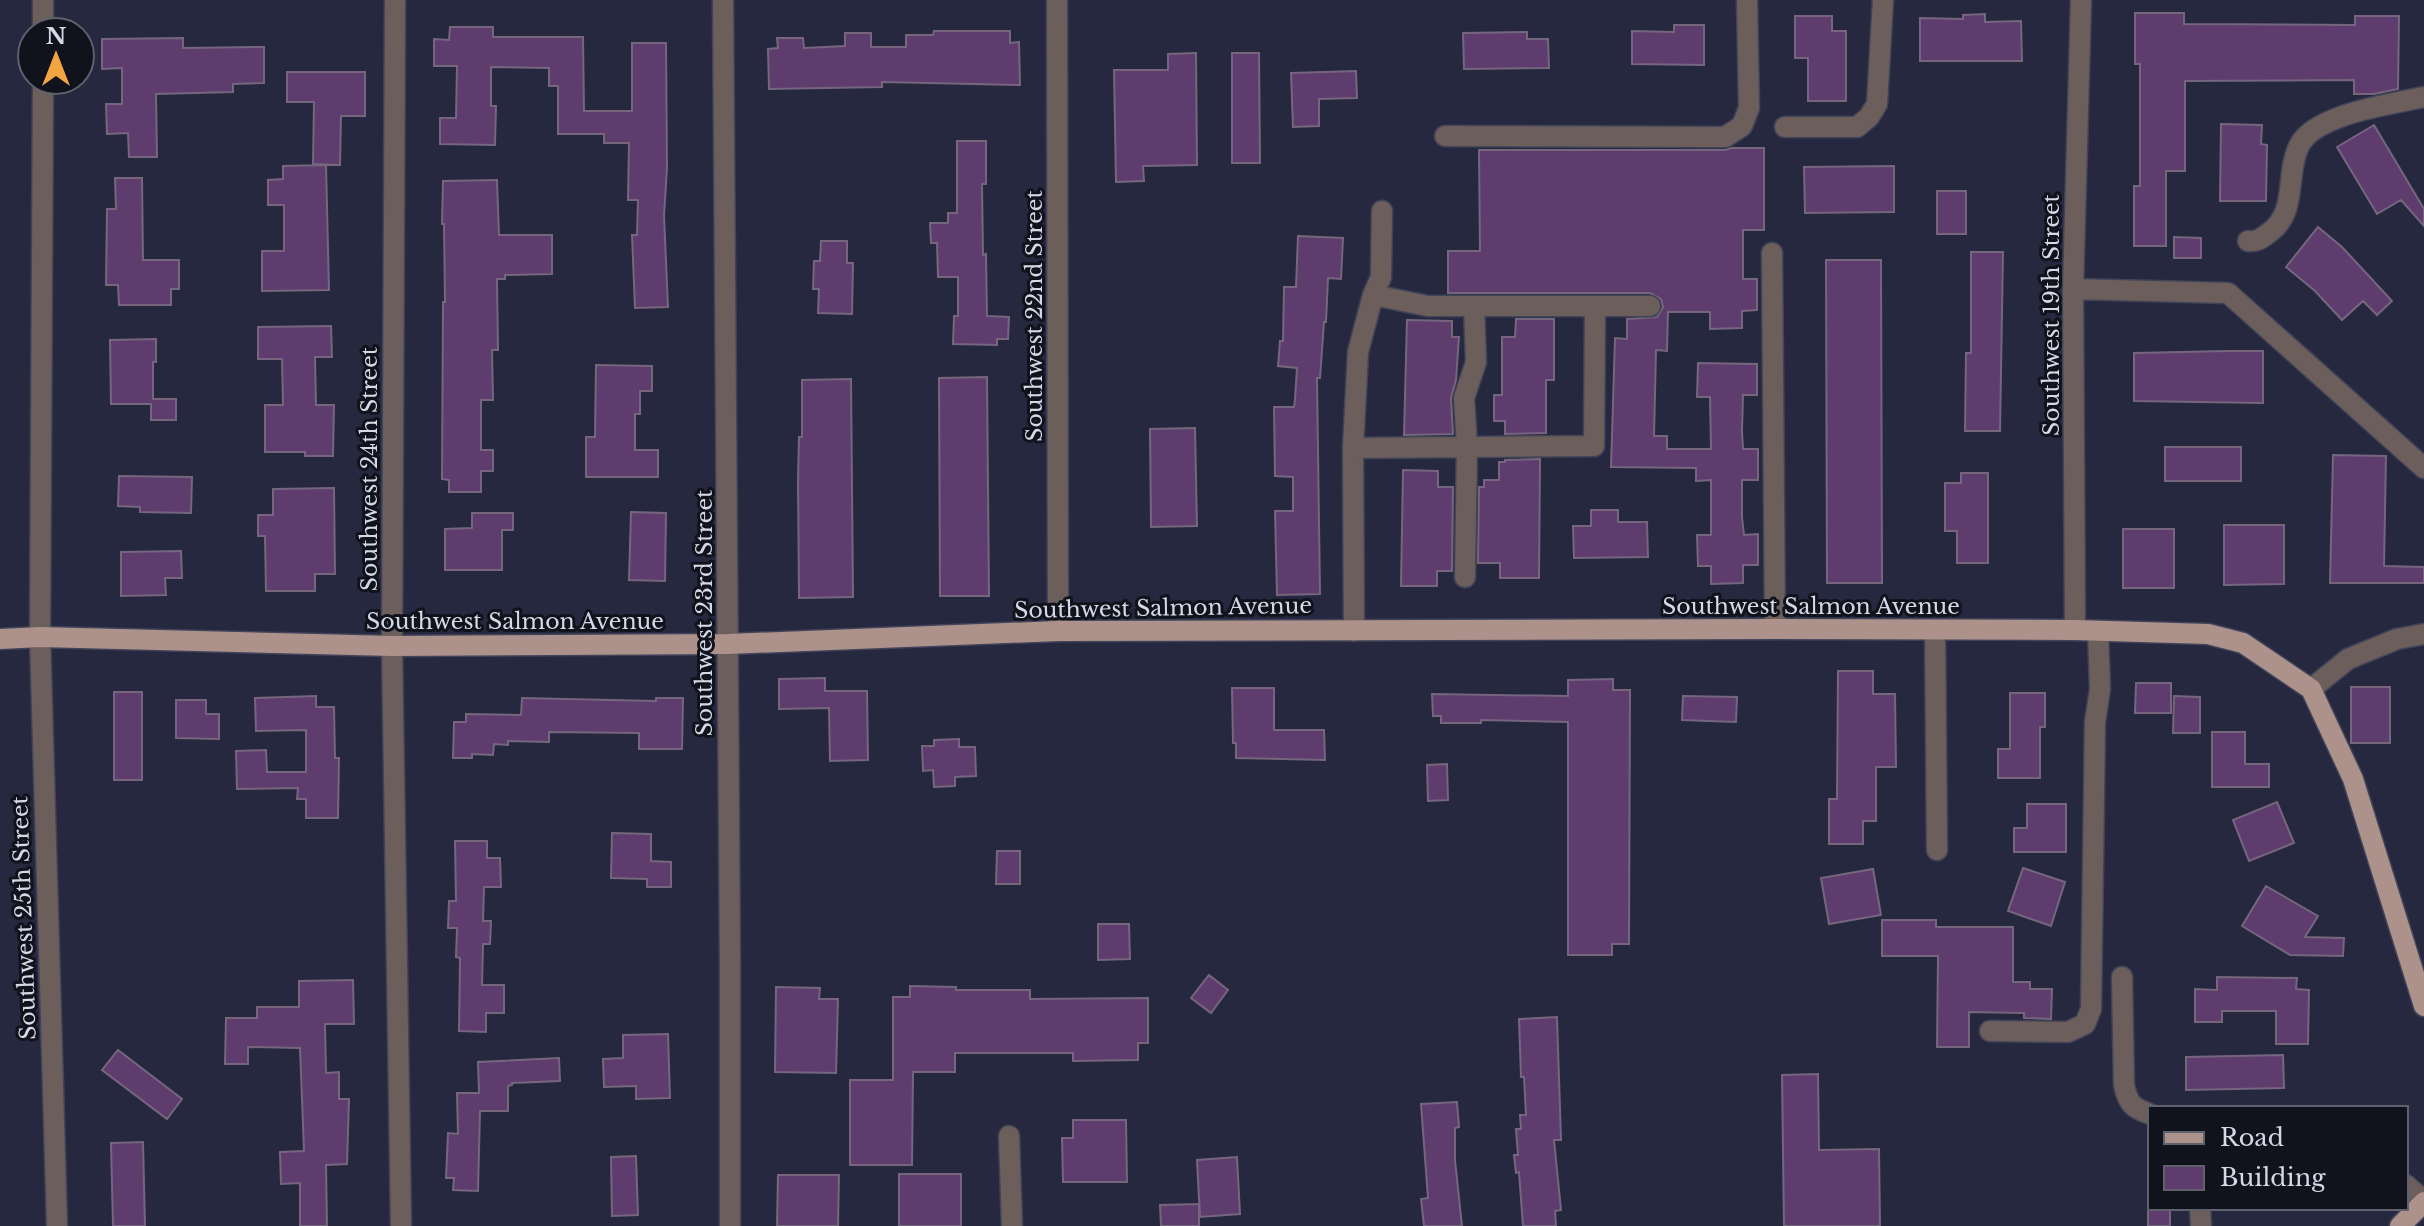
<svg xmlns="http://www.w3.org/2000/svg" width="2424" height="1226" font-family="'Libre Baskerville',serif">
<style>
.building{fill:#5e3d6e;stroke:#75667e;stroke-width:2}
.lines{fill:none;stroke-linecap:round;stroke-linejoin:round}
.minor-casing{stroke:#414459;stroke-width:23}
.major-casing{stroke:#414459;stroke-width:23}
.minor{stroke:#6c5e5b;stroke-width:20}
.major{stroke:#ad918b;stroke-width:20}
.labels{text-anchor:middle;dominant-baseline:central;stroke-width:6;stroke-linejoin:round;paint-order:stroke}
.street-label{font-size:22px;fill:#d5d8e6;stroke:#10121c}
</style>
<rect width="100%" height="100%" fill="#25283e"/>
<!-- building -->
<path class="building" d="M2135,13H2184V24L2355,25V16H2399L2398,89L2374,94H2354V80L2185,81V171H2166V246H2134V186H2140V64H2135Z
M1985,14V22L2021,21L2022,61H1920V18L1963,19V15Z
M1795,16H1832V31H1846V101H1808V58H1795Z
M1674,25H1704V65L1632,64V31L1674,32Z
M450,27H493V37H583L584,111H632V43H666L667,168L664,216L668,307L635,308L632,235H637L638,200H628L629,143H604V134H558V86H549V68L491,67V106H496L495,145L440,144V118H456L457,66H434V39L449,40Z
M934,31H1010V43L1019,42L1020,85L882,82V87L769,89L768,49L778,48L777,38H803L804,48L845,46V33H871V47H906V35H933Z
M1527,32V39H1548L1549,68L1464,69L1463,33Z
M183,38V48L264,47V83L233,84V92L156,94L157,157H129L128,133L107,134L106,104H122V68L102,69V39Z
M1196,53L1197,165L1143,166L1144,181L1116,182L1114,70H1168V54Z
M1232,53H1259L1260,163H1232Z
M1356,71L1357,98L1319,99V126L1293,127L1291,73Z
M287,72H365V116H341L340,165L313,164L314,102H287Z
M2221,124L2262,125L2261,144L2267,145L2266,201H2220Z
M2374,125L2424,209V226L2401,200L2377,214L2337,147Z
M957,141H986V184H982L983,255L986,254L987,316L1009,317L1008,339H997V345L953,344L954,316H958V277H938L937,243H931L930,223H948V213H957Z
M1732,148H1764V230H1743V279H1757V310L1742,311V328L1710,329V312H1668L1667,351L1656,350L1654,436H1667V449H1711L1710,397H1697L1698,363L1757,364V395H1743L1742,431L1743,449H1758V480H1742V517L1744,535L1758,534V565H1743V583L1711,584V566H1698L1697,535H1711V480L1696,481V468L1611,467L1615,338L1627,339V319L1657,317L1663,307L1661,299L1650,293H1448V251H1480L1479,150H1725Z
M326,165L329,290L262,291V251H284V205H268V180L283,179V166Z
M1894,166V212L1805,213L1804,167Z
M115,178H142L143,260H179V289H171V305H119L118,285H106L107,209H116Z
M497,180L499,235H552V274L505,275V279H497L498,350H492L493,400H481V450H493V471H481V492H449V480L442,479L443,302H445L444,224H442L443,181Z
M1937,191H1966V234H1937Z
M2318,227L2342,247L2392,301L2377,315L2363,301L2342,320L2315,291L2286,267Z
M1298,236L1343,238L1341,279L1328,278L1326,322H1324L1320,378H1317L1320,594L1277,595L1275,511H1293V477L1275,476L1274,407H1294L1295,399L1297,368L1278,366L1280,341H1283L1284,287H1296Z
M2174,237L2201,238V258H2174Z
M821,241H847V263H853L852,314L818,313L819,289H813L814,261H820Z
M1971,252H2003L2000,431H1965L1966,353H1971Z
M1826,260H1881L1882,583H1827Z
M1516,319H1554V380H1546V433L1505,434V421H1494V395H1502V337H1515Z
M1407,320L1452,321V337H1459L1456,380L1451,398L1453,434L1404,435Z
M331,326L332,357H315L316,405H334L333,456H305V452H265V405H283L282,359H258V327Z
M156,339V362H153V399H176V420H151V404H111L110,340Z
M2227,351H2263V403L2134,401V353Z
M596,365L652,366V391H640V414H635V450H658V477H586V437H595Z
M987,377L989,596H940L939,378Z
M851,379L853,597L799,598L798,481L799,437H802V380Z
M1195,428L1197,526L1151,527L1150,429Z
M2165,447H2241V481H2165Z
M2333,455L2386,456L2384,566L2424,567V583H2330Z
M1540,459L1539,578H1500V563H1478L1479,487H1484V480H1499V462H1505V460Z
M1403,470L1438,471V487H1453L1452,571H1437V586H1401Z
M1961,473H1988V563H1957V531H1945V483H1961Z
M119,476L192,477L191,513L140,512V507L118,506Z
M334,488L335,574H315V591H266L265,536H258V515H273V489Z
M1591,510H1618V522H1647L1648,557L1574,558L1573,526H1591Z
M631,512L666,513L665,581L629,580Z
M472,513H513V530H502V570H445V529L472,528Z
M2224,525H2284V584L2224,585Z
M2123,529H2174V588H2123Z
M181,551L182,578H165L166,595L121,596V552Z
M1838,671H1873V694H1895L1896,767H1876V821H1863V844H1829V799H1837Z
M825,678V691H867L868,760L830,761L829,708L779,709V679Z
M1613,679V690H1630L1629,944H1612V955H1568V722L1481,720V723H1441V716H1433L1432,694L1568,696V680Z
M2136,683H2171V713H2135Z
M2351,687H2390V743H2351Z
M1232,688H1274V730H1324L1325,760L1236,758V743H1233Z
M114,692H142V780H114Z
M2010,693H2045V727H2040V778H1998V749H2010Z
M316,696V707H334L335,758H339L338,818H306V799H297L298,788L237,789L236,751L266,750L267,772H306V730L256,731L255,698Z
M1683,696L1737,697L1736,722L1682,720Z
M2174,696L2200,697V733H2173Z
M522,698L656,701V698H683L682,749H639V733L549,732V742L508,741V745L494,744L493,755L472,754V758H453L454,722H466V714L521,715Z
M176,700H206V714H219V739L176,738Z
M2212,732H2245V764H2269V787H2212Z
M959,739V747H975L976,776L955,777V786L934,787L933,770L923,771L922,746H934V740Z
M1447,764L1448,800L1428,801L1427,765Z
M2277,802L2294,843L2249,861L2233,820Z
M2027,804H2066V852H2014V828H2027Z
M612,833L651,834V861L671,862V887H647V879L611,878Z
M455,841H487V858H500L501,887H484L483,921H491L490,944H483L482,985H504V1013H486V1032L459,1031L460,958L456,957L457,928H448L449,901H456Z
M997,851H1020V884H996Z
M2023,868L2065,882L2051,926L2008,911Z
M1873,869L1881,915L1829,924L1821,878Z
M2266,886L2318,916L2305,937L2344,938L2343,956L2290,955L2242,926Z
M1882,920H1936V927H2013V982H2030V989H2052L2051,1019L2024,1018V1013L1969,1012V1047H1937L1938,956H1882Z
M1098,924H1129L1130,959L1098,960Z
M1209,975L1228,990L1211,1013L1191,998Z
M2217,977L2297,978L2296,989L2309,990L2308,1044H2276V1011H2222V1022H2195V989L2217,990Z
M353,980L354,1024H325L326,1073L339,1072V1099H349L347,1164L326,1165L327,1226H300V1183L281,1184L280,1152L304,1151L300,1048L248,1047V1064H225L226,1018H257V1007H299V981Z
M910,986L956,987V990H1030V999L1148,998V1043H1138V1060L1073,1061V1053H955V1072H913L912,1165H850V1080H893V997H910Z
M776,987L820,988L819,999H838L836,1073L775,1072Z
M1557,1017L1561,1140H1554L1561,1210L1555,1211L1556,1226H1523L1519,1172L1516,1173L1514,1155H1518L1516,1129H1521L1520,1115H1526L1524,1077H1521L1519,1019Z
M668,1034L670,1098L636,1099V1086L604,1087L603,1059L623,1058V1035Z
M118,1050L182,1099L167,1119L102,1070Z
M2283,1055L2284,1088L2186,1090V1057Z
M559,1058L560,1081L512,1083V1085L508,1086V1111H480L478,1191L453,1190L454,1178H446L448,1133L458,1134L457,1093H479L478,1062Z
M1818,1074L1819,1150L1879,1149L1880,1226H1784L1782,1075Z
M1457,1102L1459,1127L1455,1128V1160L1462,1226H1424L1421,1199L1428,1198L1421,1104Z
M1073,1120H1126L1127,1182H1063L1062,1138H1073Z
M143,1142L145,1226H113L111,1143Z
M636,1156L638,1215L612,1216L611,1157Z
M1237,1157L1240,1214L1200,1217L1197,1160Z
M899,1174H961V1226H899Z
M778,1175H839L838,1226H777Z
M1199,1204V1226H1161L1160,1205Z
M2148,1208H2170V1226H2148Z"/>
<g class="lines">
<defs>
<path id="minor" d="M395,0L392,646L401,1226
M723,0L730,964V1226
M1057,0L1058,631
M43,32V0
M43,80L40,637L57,1226
M1785,127H1857L1869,117L1877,104L1883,0
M1445,136L1725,137L1742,126L1749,108L1747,0
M2248,241C2258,242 2262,238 2270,232C2298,211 2285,175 2299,146C2314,114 2392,104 2424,97
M1772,253L1775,629
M2073,289L2228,293L2424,468
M1373,295L1428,306H1650
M1353,448L1594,446L1595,306
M1465,577L1467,446L1464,398L1476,362L1474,306
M1935,630L1937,850
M2075,630L2073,289L2081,0
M1354,631L1353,448L1358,352L1373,295L1381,277L1382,211
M2311,689L2348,659L2397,639L2424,634
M2122,977L2124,1085C2128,1104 2133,1108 2150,1114
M1990,1031L2068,1032L2085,1024L2091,1009L2095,722L2100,689L2098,631
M1009,1136L1012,1226
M2406,1185L2424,1201
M2200,1208L2201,1226"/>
<path id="major" d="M0,639L40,637L392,646L728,644L1058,631L1775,629L2075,630L2208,634L2243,643L2311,689L2353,779L2424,1006
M2400,1226L2424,1202"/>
</defs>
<!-- minor casing -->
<use href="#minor" class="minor-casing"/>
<!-- major casing -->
<use href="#major" class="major-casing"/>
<!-- minor -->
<use href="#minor" class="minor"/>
<!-- major -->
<use href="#major" class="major"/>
</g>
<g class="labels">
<!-- street labels -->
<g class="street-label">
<text transform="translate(2051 315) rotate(-90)">Southwest 19th Street</text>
<text transform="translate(1034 316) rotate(-90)">Southwest 22nd Street</text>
<text transform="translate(369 469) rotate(-90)">Southwest 24th Street</text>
<text x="1811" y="606">Southwest Salmon Avenue</text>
<text transform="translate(1163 608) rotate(-1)">Southwest Salmon Avenue</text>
<text transform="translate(704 613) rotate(-90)">Southwest 23rd Street</text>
<text x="515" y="621">Southwest Salmon Avenue</text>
<text transform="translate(24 918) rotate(-92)">Southwest 25th Street</text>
</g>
</g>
<!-- legend -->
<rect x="2148" y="1106" width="260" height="104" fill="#10121c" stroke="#5f616d" stroke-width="2"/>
<rect x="2164" y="1132" width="40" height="12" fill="#ad918b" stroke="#5f616d" stroke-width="2"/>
<text x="2220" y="1146" font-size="24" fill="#d5d8e6">Road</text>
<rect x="2164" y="1166" width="40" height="24" fill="#5e3d6e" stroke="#5f616d" stroke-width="2"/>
<text x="2220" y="1186" font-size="24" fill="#d5d8e6">Building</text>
<!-- north arrow -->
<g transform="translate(56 56)"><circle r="38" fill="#10121c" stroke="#5f616d" stroke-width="2"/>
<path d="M0-6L14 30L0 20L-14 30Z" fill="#f2a541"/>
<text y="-12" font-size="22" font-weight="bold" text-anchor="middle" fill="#d5d8e6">N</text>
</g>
</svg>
